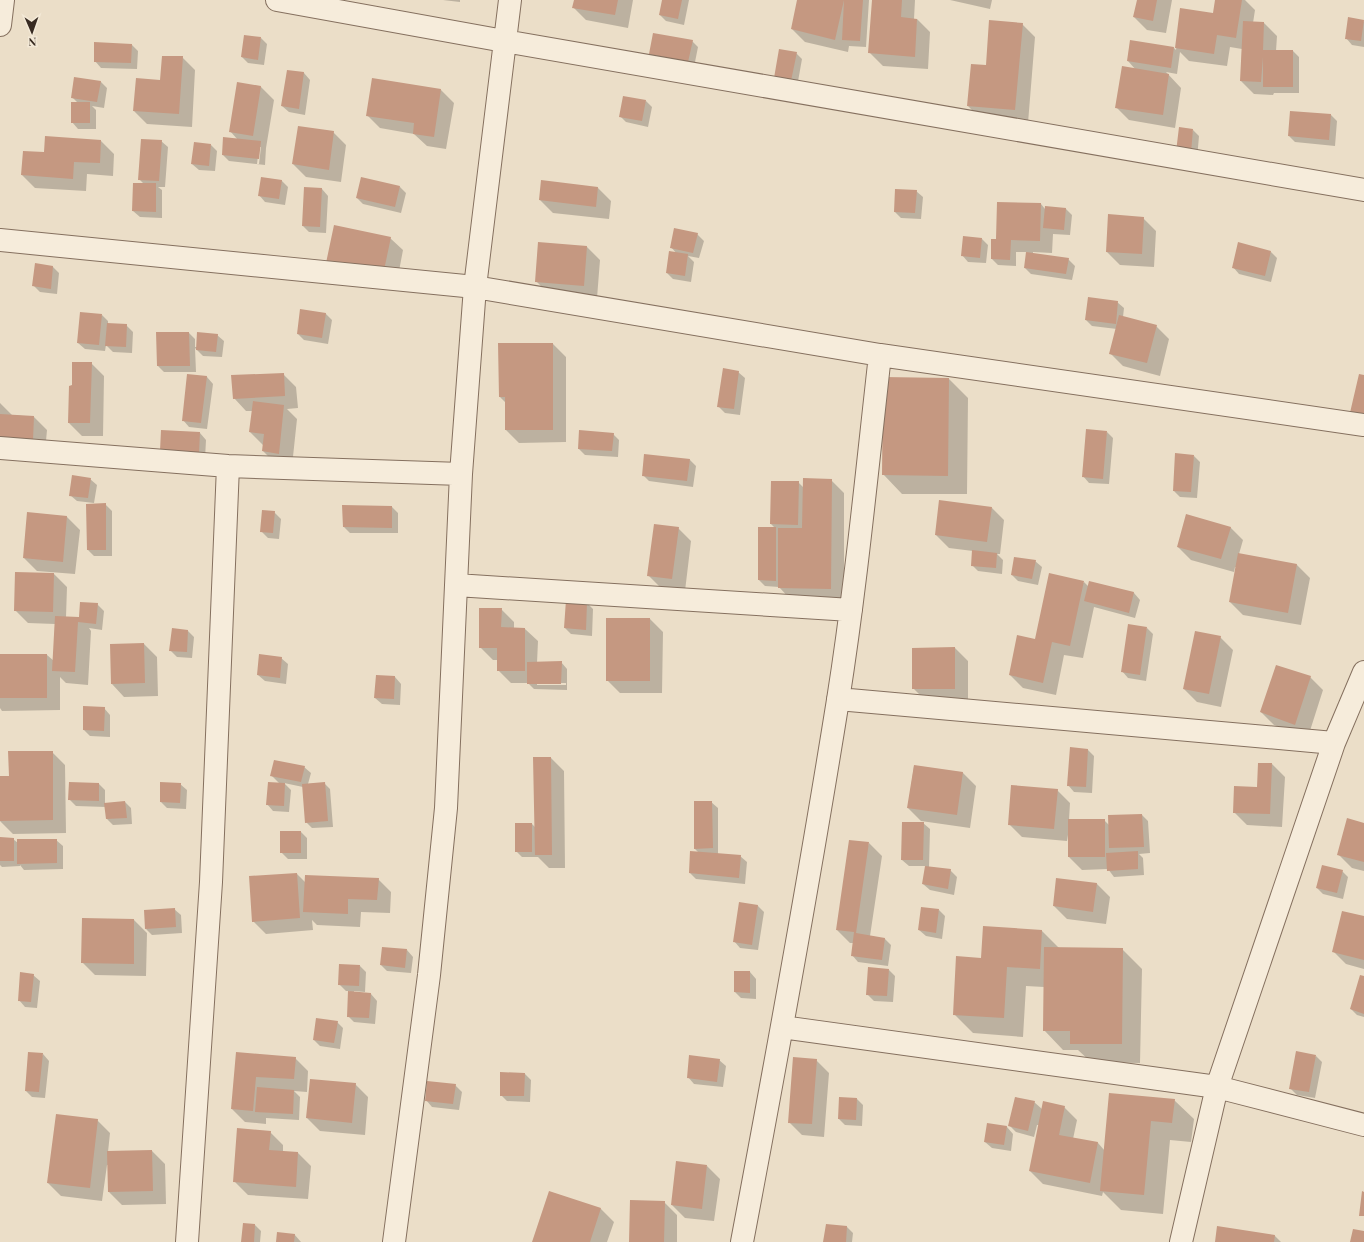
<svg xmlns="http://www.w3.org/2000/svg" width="1364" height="1242" font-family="'Playfair Display',serif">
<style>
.shadow{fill:#0003;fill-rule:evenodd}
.building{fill:#c59881}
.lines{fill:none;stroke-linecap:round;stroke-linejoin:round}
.street-casing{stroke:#85705f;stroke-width:24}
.street{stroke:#f6ecdb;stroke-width:22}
</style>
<rect width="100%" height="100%" fill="#ebdec8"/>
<!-- shadow -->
<path class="shadow" d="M443,0H460V2Z
M575,0H633L628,28L586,20L573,7Z
M663,0H689L684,25L666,21L660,15Z
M798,0H869L866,47L849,46L848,52L805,42L792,29Z
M873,0H915L914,19H917L930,32L928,69L883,66L870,53Z
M950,0H992L990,9Z
M1138,0H1172L1166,33L1147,30L1134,17Z
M1216,0H1245L1255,10L1253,23H1264L1277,36L1276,51H1293L1299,57V93H1274L1273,95L1254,94L1241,81L1242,49L1230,47L1227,66L1189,61L1180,52L1177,74L1166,72L1181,88L1175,128L1129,120L1116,107L1136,70L1128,61L1174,48L1176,50L1181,9L1214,14Z
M1364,21V47L1352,45L1346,38Z
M1022,24L1035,37L1028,123L981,119L968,106L987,66Z
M261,38L267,44L264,65L248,63L242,57Z
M692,41L698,47L694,67L656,60L650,54Z
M132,45L138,51L137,69L101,68L95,61Z
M796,53L802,59L797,87L781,84Z
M182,57L195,70L192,127L147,124L134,111Z
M288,71L304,73L310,80L305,115L289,112L282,106Z
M75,78L101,82L107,88L104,108L92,106L96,110V129H78L72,122L78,103L72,97Z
M238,83L261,87L274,100L266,148L265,165L229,161L223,155L238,140L230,131ZM259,147H261L259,164H257Z
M441,90L454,103L446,149L427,146L414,134L380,128L367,115Z
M646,101L652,107L648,127L626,122L620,116Z
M1331,115L1337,121L1335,146L1295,142L1289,136Z
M1193,130L1199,136L1197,159L1183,157Z
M333,132L346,145L341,182L306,177L293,164Z
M101,141L114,154L113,176L87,174L86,191L35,188L22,175Z
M161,141L168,147L165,187H158L162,190V218L140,217L133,211L144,184L139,179Z
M211,145L217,151L215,171L199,170L192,164Z
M281,180L288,187L285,205L265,202L259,195Z
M400,187L406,193L401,213L363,204L357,198Z
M305,188L322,189L328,196L326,233L309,232L303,226Z
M598,188L611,201L609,219L553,213L540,200Z
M916,191L923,197L921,219L901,218L895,212Z
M998,203L1041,204L1045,209L1046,207L1066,209L1072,215L1070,235L1053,234L1052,253L1033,252V254L1068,259L1075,266L1072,280L1031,274L1025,268L1027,252H1016V266L998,265L992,259L998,240Z
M1143,218L1156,231L1154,267L1120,265L1107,252Z
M335,226L390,238L403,250L396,287Z
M697,234L704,241L699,258L688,256L694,262L691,282L673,279L667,273L677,254L671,247Z
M982,239L988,245L986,263L968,262L962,255Z
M539,243L587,247L600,260L597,298L549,294L536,281Z
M1271,252L1277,258L1271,282L1239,274L1233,267Z
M36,265L53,267L59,273L57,294L40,292L34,286Z
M1117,302L1124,308L1123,317L1156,326L1169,339L1160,376L1123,366L1110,353L1117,329L1092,326L1086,320Z
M325,313L332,320L328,344L304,340L298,334Z
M102,315L108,321V324L126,325L133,332L132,353L113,352L106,345L105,351L85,349L78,343Z
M157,333H189L195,339V347H197L217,335L224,341L222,357L203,356L195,348L196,372H164L158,366Z
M553,344L566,357V442L519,443L506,430V403L500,397Z
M91,363L104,376L103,436H82L69,423L73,386Z
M738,372L745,378L740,415L725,413L718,406Z
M283,374L296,387L298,408L287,409L297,419L292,466L276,464L263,451V445L250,432L253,411H246L234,398Z
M188,375L207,377L213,384L207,429L189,427L183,420Z
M949,379L968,398L967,494H902L883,474Z
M0,403L12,415L34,417L47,430L45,452L0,449Z
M1107,432L1113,438L1109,484L1089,483L1083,476Z
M200,433L206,440L205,459L168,457Z
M613,434L619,440L618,457L585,455L579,449Z
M1194,456L1200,462L1197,498L1180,497L1174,491Z
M690,460L696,466L693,487L649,481L643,475Z
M90,479L97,485L94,503L77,501L70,495Z
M831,480L844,493V601H792L779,587L765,586L759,580L775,528L771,524L772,482H798L804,488Z
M105,504L112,511V556H94L88,550L87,505Z
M392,507L398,513V533H350L344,527Z
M992,508L1004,520L1000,554H997L1003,560L1002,574L978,571L972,565L973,551L949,548L936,535Z
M274,512L281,519L279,539L268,538L262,532Z
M28,514L67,517L80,530L75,574L37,571L24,558Z
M1230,527L1243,540L1239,554L1297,565L1310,578L1301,625L1243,615L1230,602L1237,567H1235L1234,572L1191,560L1178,547Z
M678,528L691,541L685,591L661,588L648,575Z
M1035,561L1042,567L1038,585L1018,581L1012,575Z
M53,573L67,587L66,617L78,618L97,604L104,611L102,630L89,628L91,631L88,685L66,683L60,677V710L2,711L0,708V655H47L54,661L55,624L28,623L15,610Z
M1084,582L1089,587L1090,582L1134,593L1140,600L1135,618L1094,607L1083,658L1064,655L1056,695L1023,688L1010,675Z
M587,603L593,609L592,636L571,634L565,628Z
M501,609L514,622V628L525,629L538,641L537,663L561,662L567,669V690L534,689L528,683H511L498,670V660H493L480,647ZM537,683H566V685H537Z
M650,619L663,632L662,693H620L607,680Z
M1147,628L1153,634L1146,681L1128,678L1122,671Z
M188,631L194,637L192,658L177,657L170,650Z
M1220,637L1233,650L1221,707L1197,702L1184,689Z
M144,644L157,657L158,696L124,697L112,684Z
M955,648L968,661V701H926L913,688Z
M281,658L288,664L286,684L265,681L258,675Z
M377,676L395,677L401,684L400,705L382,704L375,698Z
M1310,677L1323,690L1308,737L1274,725L1261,712Z
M104,708L110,715V737L90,736L84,730Z
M1071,748L1088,750L1094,756L1092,793L1074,792L1068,785Z
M52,752L65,765L66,833L13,834L0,821V777H10Z
M551,758L564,771L565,868H549L538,857H522L516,851L532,824L535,827Z
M1272,764L1285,777L1282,827L1247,825L1234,812L1258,788Z
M914,766L963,773L976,786L970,828L921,821L908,808Z
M304,767L311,773L308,784L324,783L330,789L333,827L312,828L306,822L303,787L284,783L291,790L289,812L273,811L267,804L279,783L271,775Z
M70,783L99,784L105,790V804L125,802L131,808L132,824L113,825L107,819L106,807L76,806L69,799Z
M180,784L187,790L186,809L167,808L161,802Z
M1057,790L1070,803L1069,820H1104L1109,825V816L1142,815L1148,821L1150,853L1139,854L1143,858L1144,875L1114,877L1108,869L1082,870L1069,857V835H1068L1067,841L1022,837L1009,824Z
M711,802L718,808V854L740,856L747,862L745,884L696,879L690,873L699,853L695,849Z
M923,823L930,829L929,867L950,870L957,877L954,895L930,890L923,884L926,866H909L902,860Z
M1364,824V871L1352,868L1339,855Z
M301,832L307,838V859H288L281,852Z
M0,838L13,839L18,843L56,840L63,846V869L24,870L20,865V866L2,867L0,865Z
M869,843L882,856L870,936L885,939L891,945L888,966L858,962L852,955L854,943H850L837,930Z
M1342,871L1348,877L1343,899L1323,894L1317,888Z
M297,874L305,882L378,879L391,892L390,913L361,912L360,927L317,925L312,920L313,930L266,934L253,921Z
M1057,879L1097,884L1110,897L1106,924L1067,919L1054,906Z
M740,904L758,906L764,912L758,950L740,948L734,941Z
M174,909L181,915L182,933L152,935L146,929Z
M939,910L945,916L942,939L926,936L919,930Z
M1364,917V969L1346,964L1333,951Z
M134,920L147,933L146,976L95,975L82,962Z
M984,927L1042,931L1060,949H1122L1142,969L1140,1063L1091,1062L1078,1050H1063L1044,1030V987L1026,986L1023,1037L973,1033L954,1014L982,959Z
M407,950L413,957L411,973L387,971L381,965Z
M360,966L366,972L365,992L354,991V993L371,994L377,1001L375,1024L354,1022L348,1016L350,991H346L339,984Z
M889,970L895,976L893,1002L874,1001L867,994Z
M735,972H750L756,979V999L741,998L735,992Z
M33,975L40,981L37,1008L25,1007L19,1000Z
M1364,977V1017L1357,1015L1351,1009Z
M337,1022L343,1028L340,1049L320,1046L314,1040Z
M43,1054L49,1061L45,1098L32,1097L26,1091Z
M237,1054L295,1058L308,1071L307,1092L294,1091L300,1097L299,1120L266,1118V1124L245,1122L232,1109Z
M1316,1056L1322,1062L1315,1098L1297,1095L1290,1088Z
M719,1060L726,1066L723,1087L694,1084L688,1077Z
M816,1060L829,1073L824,1137L802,1135L789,1122Z
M525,1074L531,1080L530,1102L507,1101L501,1095Z
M355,1084L368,1097L365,1135L320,1131L307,1118Z
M455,1085L462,1092L459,1110L432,1107L426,1100Z
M857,1099L863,1105L862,1126L845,1125L839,1119Z
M1174,1100L1194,1119L1191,1142L1170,1140L1163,1214L1121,1210L1103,1192L1102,1196L1043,1184L1030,1171L1039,1125H1037L1034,1137L1016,1132L1010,1126L1034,1102L1042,1109L1064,1107L1077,1120L1073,1139L1098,1143L1105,1151Z
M97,1120L110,1133L108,1152L152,1151L165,1164L166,1204L122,1205L109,1192L108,1165H107L102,1201L61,1196L48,1183Z
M988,1125L1007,1127L1013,1134L1011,1151L992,1148L985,1142Z
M270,1132L283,1145V1152L298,1153L311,1166L308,1199L248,1195L235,1182Z
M707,1166L720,1179L714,1221L685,1218L672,1205Z
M550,1192L601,1209L614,1222L607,1242H533Z
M664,1202L677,1215V1242H630Z
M255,1225L261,1231L260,1242H242Z
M847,1227L853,1233L852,1242H824Z
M294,1234L301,1242H277Z
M1275,1236L1281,1242H1216Z"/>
<!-- building -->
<path class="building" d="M574,0H618L615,15L572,8Z
M662,0H682L678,19L659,15Z
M797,0H844L835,40L791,29Z
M844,0H863L860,41L842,40Z
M872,0H902L901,17L917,19L915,57L868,53Z
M1137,0H1157L1153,21L1133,17Z
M1215,0H1242L1236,38L1217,35L1214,54L1175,48L1180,8L1213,13Z
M1348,17L1364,20L1361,41L1345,39Z
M989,20L1023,23L1015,110L967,106L971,64L986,65Z
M1243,21L1264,22L1263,50H1293V87H1263V57L1261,82L1240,81Z
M653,33L693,40L688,62L649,54Z
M244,35L261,37L258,60L241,57Z
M1130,40L1174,47L1171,68L1127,61Z
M94,42L132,44L131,63L94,62Z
M779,49L797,52L791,81L774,78Z
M162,56H183L179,114L133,111L136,78L160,80Z
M1122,66L1169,74L1163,115L1115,108Z
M287,70L304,72L299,109L281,106Z
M74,77L101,81L97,102L71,98Z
M372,78L441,89L434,137L413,134L414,123L366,116Z
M237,82L261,86L253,136L229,132Z
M623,96L646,100L642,121L619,117Z
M71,102H90V123H71Z
M1290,111L1331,114L1329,140L1288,136Z
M298,126L334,131L329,170L292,164Z
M1179,127L1193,129L1191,153L1176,152Z
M45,136L101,140L100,163L74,162L73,179L21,175L23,151L44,152Z
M223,137L261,141L259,159L222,155Z
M141,139L162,140L159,181L138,180Z
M194,142L211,144L209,166L191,164Z
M261,177L282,180L279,199L258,196Z
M361,177L400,186L395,207L356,198Z
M541,180L598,187L596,207L539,200Z
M133,183H156V212L132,211Z
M304,187L322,188L320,227L302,226Z
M895,189L917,190L915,213L894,212Z
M997,202L1041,203L1040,241L1011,240L1010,260L991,259V239H996Z
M1045,206L1066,208L1064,230L1043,228Z
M1108,214L1144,217L1142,254L1106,252Z
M334,225L391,237L383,275L326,263Z
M674,228L698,233L693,253L670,248Z
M963,236L982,238L980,258L961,256Z
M538,242L587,246L584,286L535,282Z
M1238,242L1271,251L1265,276L1232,268Z
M669,251L688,254L685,276L666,273Z
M1026,252L1069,258L1066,274L1024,268Z
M35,263L53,266L51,289L32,286Z
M1088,297L1118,301L1116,324L1085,320Z
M300,309L326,313L322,338L297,334Z
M80,312L102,314L99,345L77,343Z
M1119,315L1157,325L1147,363L1109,354Z
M107,323L127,324L126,347L105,346Z
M156,332H189L190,366H157Z
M197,332L218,334L216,352L196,350Z
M498,343H553V430H505V397H499Z
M72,362H92L90,423H68L69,386L72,385Z
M723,368L739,371L734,409L717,407Z
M284,373L285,396L233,399L231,375Z
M187,374L207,376L201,423L182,421Z
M1359,374L1364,375V421L1349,417Z
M883,377L949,378L948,476L882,475Z
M253,401L284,405L279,454L262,451L264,434L249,432Z
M0,414L34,416L33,440L0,438Z
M1086,429L1107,431L1103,479L1082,477Z
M161,430L200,432L199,453L160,451Z
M579,430L614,433L612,451L578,449Z
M1175,453L1194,455L1191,492L1173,491Z
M644,454L690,459L687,481L642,476Z
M72,475L91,478L88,498L69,496Z
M803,478L832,479L831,589L778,588V528H802Z
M771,481H799L798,525L770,524Z
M939,500L992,507L987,542L935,535Z
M106,503V550H87L86,504Z
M342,505L392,506V528L343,527Z
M262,510L275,511L273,533L260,532Z
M27,512L67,516L63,562L23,558Z
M1186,514L1231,527L1221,559L1177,547Z
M654,524L679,527L672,579L647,576Z
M758,527H776V581L758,580Z
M972,550L997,553L996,568L971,566Z
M1238,553L1297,564L1288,613L1229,602Z
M1014,557L1036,560L1032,579L1011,575Z
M15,572L54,573L53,612L14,611Z
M1049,573L1084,581L1070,646L1052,642L1043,683L1009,675L1017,635L1035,639Z
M1089,581L1134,592L1129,613L1084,601Z
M566,600L587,602L586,630L564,628Z
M80,602L98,603L96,624L78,622L75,672L52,671L55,616L79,617Z
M479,608H502L501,627L525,628V671H497V648H479Z
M606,618H650V681H606Z
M1128,624L1147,627L1140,675L1121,672Z
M172,628L188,630L187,652L169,651Z
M1195,631L1221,636L1209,694L1183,689Z
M144,643L145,683L111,684L110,644Z
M955,647V689H912V648Z
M0,654H47V698H0Z
M259,654L282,657L280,678L257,675Z
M562,661L561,684H527V662Z
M1276,665L1311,676L1295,725L1260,712Z
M376,675L395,676L394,699L374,698Z
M83,706L105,707L104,731L83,730Z
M1070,747L1088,749L1086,787L1067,786Z
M8,751H53V820L0,821V776H9Z
M533,757H551L552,855H535Z
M274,760L305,766L301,782L270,776Z
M1258,763H1272L1270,814L1233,813L1234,786L1257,787Z
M914,765L963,772L957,815L907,808Z
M69,782L99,783V801L68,800Z
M160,782L181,783L180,803L160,802Z
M268,782L285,783L284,806L266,805Z
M325,782L328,821L305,823L302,784Z
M1011,785L1058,789L1054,829L1008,825Z
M125,801L127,818L106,819L104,803Z
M694,801H712L713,848L694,849Z
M1142,814L1144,847L1109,848L1108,815Z
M1347,818L1364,823V862L1337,855Z
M1068,819H1105V857H1068Z
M902,822H924L923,860H901Z
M515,823H532V852H515Z
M280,831H301V853H280Z
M0,837L14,838V861H0Z
M17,839H57V863L17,864Z
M849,840L869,842L856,933L885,938L882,960L851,956L854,932L836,930Z
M690,851L741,855L739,878L689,873Z
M1138,851V869L1107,871L1106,853Z
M1322,865L1343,870L1337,893L1316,888Z
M925,866L951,869L948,889L922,884Z
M297,873L300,918L252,922L249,876Z
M305,875L379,878L377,900L348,899V914L303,912Z
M1056,878L1097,883L1093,912L1053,906Z
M739,902L758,905L752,945L733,942Z
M921,907L939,909L936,933L918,930Z
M175,908L176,927L145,929L144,910Z
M1342,911L1364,916V960L1332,952Z
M82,918L134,919V964L81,963Z
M983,926L1042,930L1040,969L1007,967L1004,1018L953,1015L956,956L981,958Z
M382,947L407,949L405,968L380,965Z
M1044,947L1123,948L1122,1044H1070V1031H1043Z
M339,964L360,965L359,986L338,985Z
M868,967L889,969L887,996L866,995Z
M734,971H750V993L734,992Z
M20,972L34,974L31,1002L18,1001Z
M1360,975L1364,976V1014L1350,1009Z
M348,991L371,993L369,1018L347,1017Z
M316,1018L338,1021L334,1043L313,1040Z
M1296,1051L1316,1055L1309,1092L1289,1089Z
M28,1052L43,1053L39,1092L25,1091Z
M236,1052L296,1057L294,1079L256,1077L253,1111L231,1109Z
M689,1055L720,1059L717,1082L687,1078Z
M793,1057L817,1059L812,1124L788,1123Z
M500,1072L525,1073L524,1096H500Z
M310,1079L356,1083L352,1123L306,1118Z
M427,1081L456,1084L453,1104L425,1101Z
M257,1087L294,1090L293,1114L255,1112Z
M1109,1093L1175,1099L1172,1123L1151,1121L1144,1195L1100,1191Z
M839,1097L857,1098L856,1120L838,1119Z
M1015,1097L1035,1101L1028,1131L1008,1126Z
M1043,1101L1065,1106L1059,1135L1098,1142L1090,1183L1029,1171Z
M56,1114L98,1119L90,1188L47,1183Z
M987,1123L1007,1126L1004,1145L984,1142Z
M237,1128L271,1131L269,1150L298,1152L296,1187L233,1182Z
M152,1150L153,1191L108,1192L107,1151Z
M676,1161L707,1165L702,1209L671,1205Z
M549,1191L601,1208L590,1242H532Z
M1362,1191L1364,1192V1216H1359Z
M630,1200L665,1201L664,1242H629Z
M243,1223L255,1224L254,1242H241Z
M826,1224L847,1226L846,1242H823Z
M1217,1226L1275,1235L1274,1242H1215Z
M1353,1229L1364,1231V1242H1350Z
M277,1232L295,1234L294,1242H276Z"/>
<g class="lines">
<defs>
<path id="street" d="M277,0L504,41L1364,190
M0,25L3,0
M0,240L475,287L880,355L1364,425
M0,448L228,466L461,474
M456,585L851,610
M838,699L1334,743
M782,1027L1217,1087L1364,1125
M187,1242L211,882L228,466
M394,1242L429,975L446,808L461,474L475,287L510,0
M742,1242C776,1062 809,881 838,700C856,586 867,470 880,355
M1181,1242L1217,1087L1334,743L1364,672"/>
</defs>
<!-- street casing -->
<use href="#street" class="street-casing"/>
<!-- street -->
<use href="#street" class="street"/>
</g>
<!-- north arrow -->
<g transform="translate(32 32) rotate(178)" stroke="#f3e9d7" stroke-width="3" paint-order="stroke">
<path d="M0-3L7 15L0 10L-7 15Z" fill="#372a21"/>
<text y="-6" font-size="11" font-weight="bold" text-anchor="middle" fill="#372a21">N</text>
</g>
</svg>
